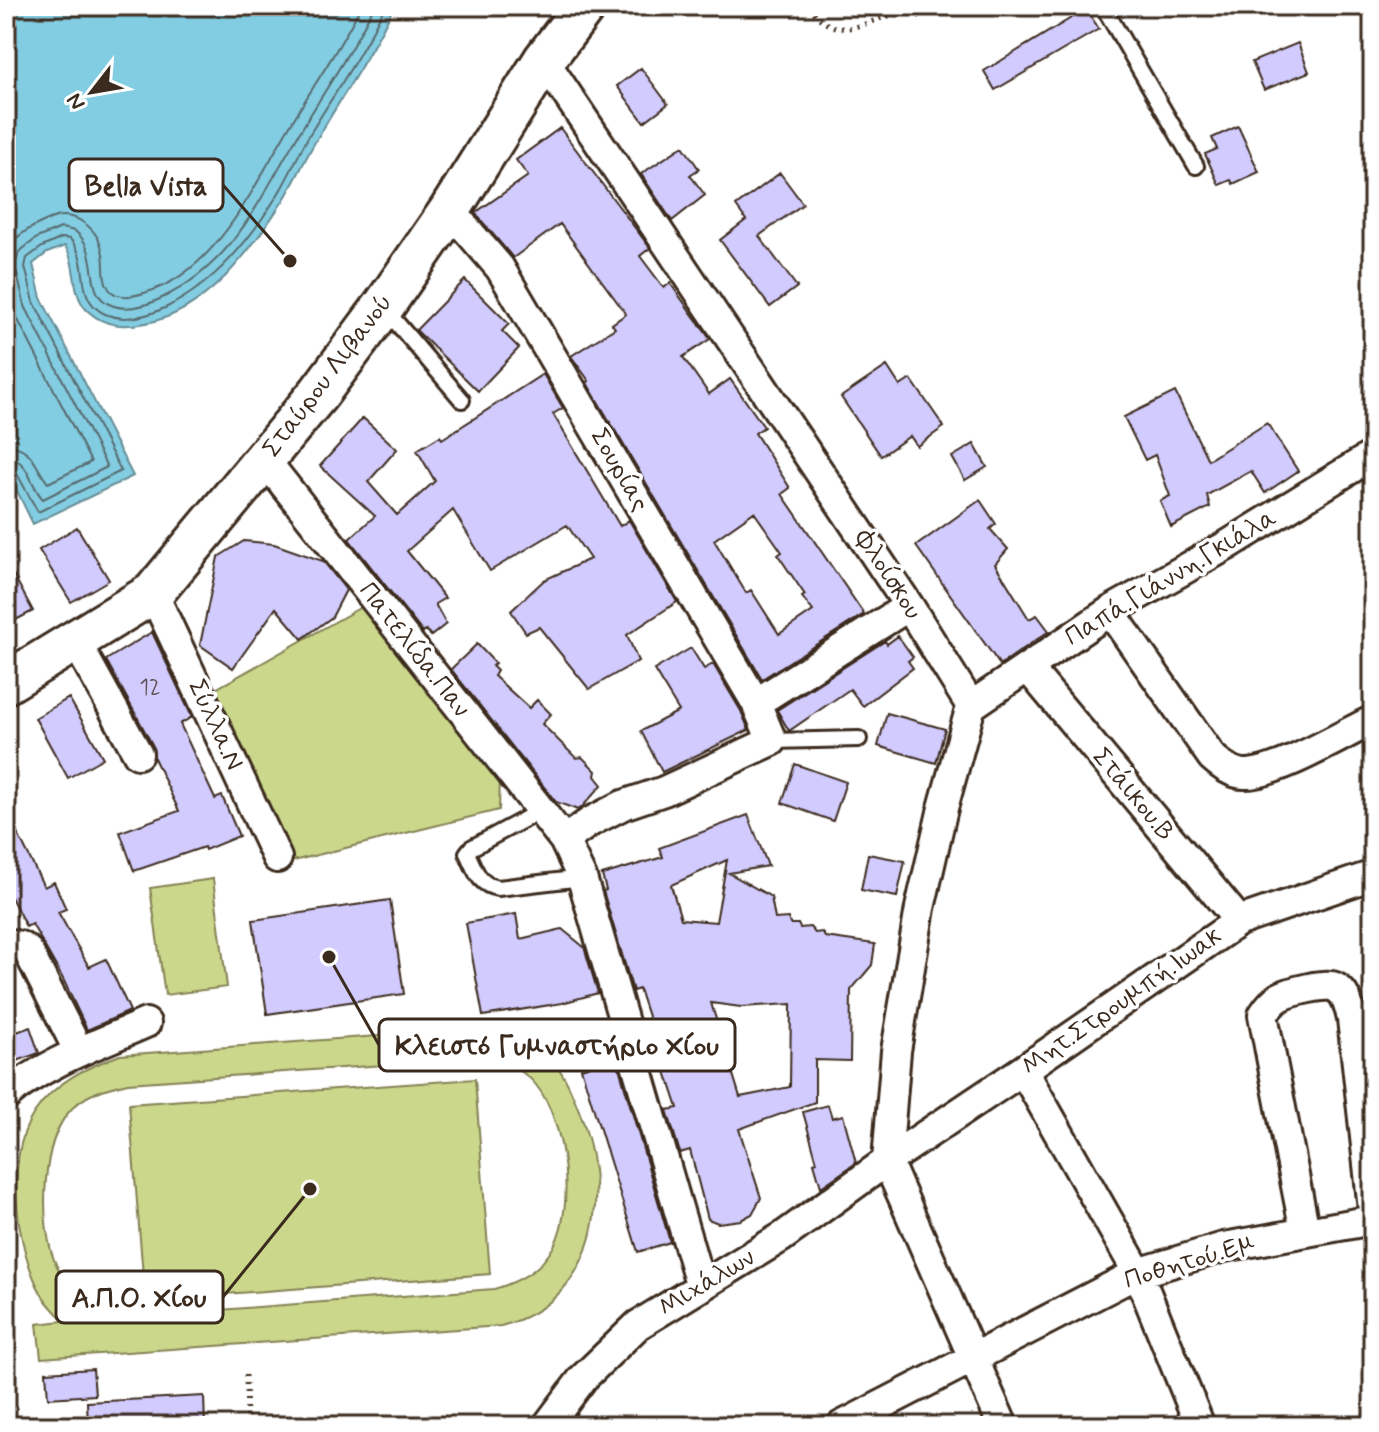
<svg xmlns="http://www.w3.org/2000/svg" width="1379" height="1432" font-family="Mynerve,sans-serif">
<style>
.green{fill:#cbd88b;stroke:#838154;stroke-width:2;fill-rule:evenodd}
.water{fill:#83cde3;stroke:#668c94;stroke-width:2}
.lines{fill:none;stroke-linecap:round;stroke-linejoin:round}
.shore{stroke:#586b6d;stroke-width:2}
.building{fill:#d2cbfe;stroke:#3b2a1e;stroke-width:2;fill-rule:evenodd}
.service-casing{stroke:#3b2a1e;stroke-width:20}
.minor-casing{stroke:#3b2a1e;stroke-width:34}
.secondary-casing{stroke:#3b2a1e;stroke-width:46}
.path{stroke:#3b2a1e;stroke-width:5;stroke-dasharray:2 6;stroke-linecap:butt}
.service{stroke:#fff;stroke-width:14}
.minor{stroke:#fff;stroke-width:28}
.secondary{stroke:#fff;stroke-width:40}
.labels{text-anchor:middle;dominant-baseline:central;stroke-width:7;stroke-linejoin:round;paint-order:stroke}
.number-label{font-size:22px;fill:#615256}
.street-label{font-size:26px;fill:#3b2a1e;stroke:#fff}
.leader{fill:none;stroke:#3b2a1e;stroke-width:3}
.callout-dot{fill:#3b2a1e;stroke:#fff;stroke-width:3}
.callout{fill:#fff;stroke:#3b2a1e;stroke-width:3}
.callout-label{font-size:28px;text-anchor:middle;font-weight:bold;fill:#3b2a1e}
</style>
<rect width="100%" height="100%" fill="#fff"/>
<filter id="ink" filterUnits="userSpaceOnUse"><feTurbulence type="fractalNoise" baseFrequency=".0125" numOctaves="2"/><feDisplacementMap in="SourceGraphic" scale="16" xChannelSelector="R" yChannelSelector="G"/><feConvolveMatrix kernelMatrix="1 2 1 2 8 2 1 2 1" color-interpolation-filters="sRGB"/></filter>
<g filter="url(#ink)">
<!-- green -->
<path class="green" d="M363,606L500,778L499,810L293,861L214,690Z
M213,879L227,987L165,995L150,888Z
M460,1030C489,1031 524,1035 547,1055C562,1068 571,1090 578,1108C612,1191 601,1299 501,1326L41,1358L37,1324L64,1321C56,1312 46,1303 41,1293C16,1248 4,1158 34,1113C56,1081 85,1068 120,1055ZM470,1059C494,1058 520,1065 536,1085C566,1122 578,1214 549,1254C536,1273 515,1283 494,1289L103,1319C80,1304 59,1278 51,1251C41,1212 42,1145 68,1113C83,1094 106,1088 128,1083Z
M475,1079L490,1274L145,1300L129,1104Z"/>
<!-- water -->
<path class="water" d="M6,6H394C372,52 344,94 318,137C305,158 296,181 283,201C251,250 207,312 146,323C124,327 106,327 89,312C70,296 78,265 65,246L47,253L33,264L41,298L133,476L33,524L6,468Z"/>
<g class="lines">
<!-- shore -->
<path class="shore" d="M6,251C15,235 33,226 50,219C74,209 99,228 103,254C105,265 102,279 109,289C117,300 134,296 144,293C218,273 256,181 292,122C315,83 341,46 361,6
M6,281L14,312L91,462L48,483C34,466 33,446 6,445
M6,457C30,459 29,485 43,499L107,467L25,306L15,266L19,252L37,238L61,228L75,231C102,253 83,292 109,304C126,312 146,306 162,298C238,261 261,194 303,127C327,87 353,49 374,6
M6,467L16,472L38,512L121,471L34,302L25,267L27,258L42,247L62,238L70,239C92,262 73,297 103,313C124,323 148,316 167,307C215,283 249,241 277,196C290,175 299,152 311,132C337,90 364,50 385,6"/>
</g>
<!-- building -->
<path class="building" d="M1086,9L1099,29L995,90L984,71Z
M1298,43L1309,72L1264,90L1252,62Z
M641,68L668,104L644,122L617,86Z
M1238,126L1259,172L1233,184L1231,180L1219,185L1205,154L1217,149L1212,138Z
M560,128L650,248L640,256L664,288L670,283L710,339L683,357L709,394L730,379L764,427L755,433L790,488L782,494L864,614L762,679L587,383L589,381L571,356L615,328L612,324L626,314L560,224L513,258L475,213L528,176L516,160ZM754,512L782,552L778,555L805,595L802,597L813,611L779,634L751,590L746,593L714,540Z
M683,146L699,169L690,175L705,195L672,221L641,174Z
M780,173L803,204L759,236L797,287L770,307L720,240L746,220L736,206Z
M465,280L509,324L502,331L519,348L478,391L416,330Z
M887,366L900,386L911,379L944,427L917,446L910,436L881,456L841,397Z
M543,374L563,408L553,414L620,526L629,520L677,602L627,635L638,661L589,689L539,627L526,633L511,611L544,580L590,559L567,525L490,571L453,510L407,551L445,598L435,604L446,624L431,636L426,630L423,633L349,539L375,516L320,466L363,418L397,449L368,482L397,515L435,481L417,450L440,436L442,439Z
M1175,392L1208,460L1267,423L1298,471L1265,493L1251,471L1207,495L1210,507L1171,527L1160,501L1170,496L1155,455L1145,460L1124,417Z
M974,444L987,467L965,480L952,457Z
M980,500L996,524L990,529L1008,549L995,564L1029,619L1037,615L1049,631L1000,665L916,546Z
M77,527L109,580L71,602L39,550Z
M244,541L274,544L323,561L346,590L332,617L302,639L276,608L233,668L200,645L218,557Z
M6,561L33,611L6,625Z
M152,632L192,717L180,724L215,799L222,796L239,836L205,850L204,847L134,871L120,832L179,811L154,758L153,746L106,660Z
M898,636L913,657L908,661L913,668L863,706L850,689L789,731L777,710L885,641L887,644Z
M477,644L495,663L492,666L497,671L494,676L529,708L537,700L551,714L542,724L576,758L582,757L596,771L595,776L602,785L583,806L578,810L556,802L451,669Z
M691,648L704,669L713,664L741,711L749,730L662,772L641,731L679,711L654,670Z
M69,698L103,758L68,778L35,718Z
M887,713L945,729L936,763L878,746Z
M795,764L846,782L833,821L782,803Z
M6,810L44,887L54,882L66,909L58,912L89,967L106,959L130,1011L87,1030L63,979L32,924L26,927L11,897L6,899Z
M748,815L768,866L729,873L771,897L775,919L788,918L790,924H798L800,928L810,927L815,933L822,932L825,937L875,944L872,965L851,990L850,1061L815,1060V1102L739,1129L761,1198L752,1214L741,1220L718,1223L708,1219L690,1150L680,1153L667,1110L678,1108L639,989L633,991L603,891L606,890L602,875L663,857L659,848ZM727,860L716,922L681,919L671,885ZM711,1003L741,1007L791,1004L790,1087L740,1097Z
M868,854L905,861L897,897L861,890Z
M390,900L404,994L267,1014L253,920Z
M516,914L520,939L562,929L584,947L598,993L562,1003L483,1016L466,923Z
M30,1027L39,1053L6,1065V1036Z
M616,1057L670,1242L638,1252L581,1068Z
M828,1105L832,1118L843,1115L856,1163L821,1187L814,1163L817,1162L803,1112Z
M93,1369L95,1395L48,1398L46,1372Z
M204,1396L205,1426H88L87,1402Z"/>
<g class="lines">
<defs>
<path id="service" d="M1103,6L1196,166
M385,309L462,400
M772,741L859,739
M540,811L471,848L467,853C475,869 478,885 498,888L582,878"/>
<path id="minor" d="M544,60L909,606L971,706L943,808L920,908L896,1051L887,1161L1003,1426
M450,210L500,268L756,703L772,741L664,791L623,805L590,822L564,840
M265,460L564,840L582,878L701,1287
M153,593L277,858
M1110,611L1212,757C1221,765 1232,774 1245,774C1275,775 1344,734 1373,720
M75,640L138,754
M1028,668L1239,921
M756,703L909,606
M971,706L1110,611L1226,546L1373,455
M6,943L20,946L28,951L79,1052
M1023,1070L1138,1273L1200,1426
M6,1096C43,1063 101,1043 146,1023
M1305,1232L1263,1015C1268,1007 1273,1001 1280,997C1289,992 1327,982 1335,987C1347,993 1349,1007 1352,1019L1373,1210
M547,1426L583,1378L638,1325L782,1237L887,1161L1023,1070L1239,921L1373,875
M841,1426L1138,1273L1224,1247L1373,1220"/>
<path id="secondary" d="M6,683L153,593L319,393L383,307L450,210L544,60L585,6"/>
</defs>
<!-- service casing -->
<use href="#service" class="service-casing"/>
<!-- minor casing -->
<use href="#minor" class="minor-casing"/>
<!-- secondary casing -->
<use href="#secondary" class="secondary-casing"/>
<!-- path -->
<path class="path" d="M809,6C839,49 866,17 904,13C910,12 917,15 923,17
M246,1375L247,1426"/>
<!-- service -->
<use href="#service" class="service"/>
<!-- minor -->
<use href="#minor" class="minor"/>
<!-- secondary -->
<use href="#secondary" class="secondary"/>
</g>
</g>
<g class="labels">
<!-- number labels -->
<g class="number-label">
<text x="150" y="688">12</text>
</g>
<!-- street labels -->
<g class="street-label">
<text transform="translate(328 376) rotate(-53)">Σταύρου Λιβανού</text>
<text transform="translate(619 470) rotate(60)">Σουρίας</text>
<text transform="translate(888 575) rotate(57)">Φλοίσκου</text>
<text transform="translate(1171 578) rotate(-31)">Παπά.Γιάννη.Γκιάλα</text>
<text transform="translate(414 650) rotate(52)">Πατελίδα.Παν</text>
<text transform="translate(215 725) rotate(65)">Σύλλα.Ν</text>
<text transform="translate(1133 795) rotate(50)">Στάικου.Β</text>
<text transform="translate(1122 1002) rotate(-35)">Μητ.Στρουμπή.Ιωακ</text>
<text transform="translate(1190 1262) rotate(-17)">Ποθητού.Εμ</text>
<text transform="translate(707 1283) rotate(-31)">Μιχάλων</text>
</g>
</g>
<!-- callouts -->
<path class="leader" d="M290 261L223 185M329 957L379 1045M310 1189L223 1297"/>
<g class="callout-dot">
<circle cx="290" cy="261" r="8"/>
<circle cx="329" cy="957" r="8"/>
<circle cx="310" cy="1189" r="8"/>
</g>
<g class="callout">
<rect x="69" y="159" width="154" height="52" rx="8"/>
<rect x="379" y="1019" width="356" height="52" rx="8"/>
<rect x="56" y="1271" width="167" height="52" rx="8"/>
</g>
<g class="callout-label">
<text x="146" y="195">Bella Vista</text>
<text x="557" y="1055">Κλειστό Γυμναστήριο Χίου</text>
<text x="139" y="1307">Α.Π.Ο. Χίου</text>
</g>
<!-- margin -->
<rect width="1379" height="1432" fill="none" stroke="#fff" stroke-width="32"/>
<rect x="16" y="16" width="1347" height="1400" fill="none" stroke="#3b2a1e" stroke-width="3" filter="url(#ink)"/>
<!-- north arrow -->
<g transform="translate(92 92) rotate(239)" stroke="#ffffff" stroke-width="6" paint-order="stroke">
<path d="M0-6L14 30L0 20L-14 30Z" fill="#3b2a1e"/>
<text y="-12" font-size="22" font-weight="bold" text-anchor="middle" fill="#3b2a1e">N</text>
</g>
</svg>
